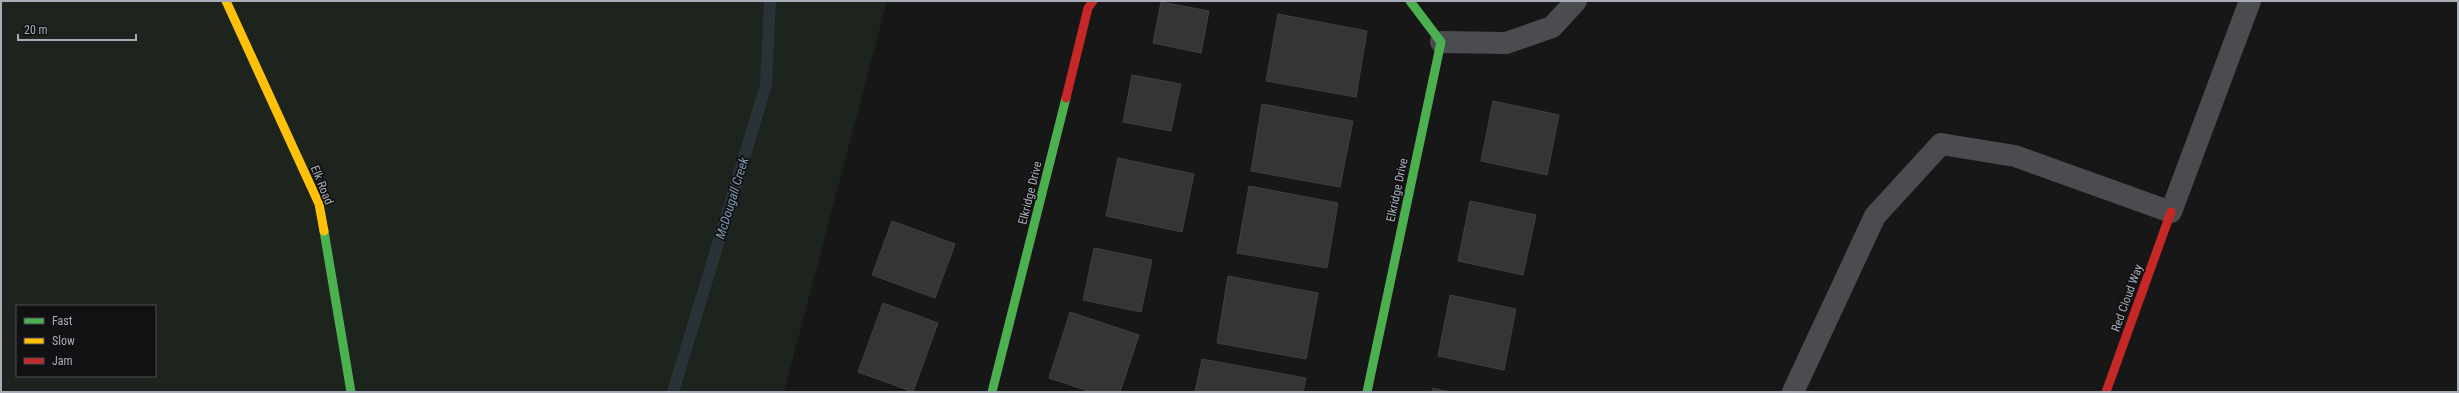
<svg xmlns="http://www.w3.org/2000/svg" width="2459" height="393" font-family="'Roboto Condensed',sans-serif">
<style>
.green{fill:#1d241e;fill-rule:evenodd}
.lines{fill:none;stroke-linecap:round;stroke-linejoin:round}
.stream{stroke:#2a3239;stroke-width:12}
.building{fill:#353536;stroke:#3f4043}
.lane{stroke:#4b4c50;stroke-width:22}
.street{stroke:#4b4c50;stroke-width:22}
.fast{stroke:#4caf50;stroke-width:9}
.slow{stroke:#ffc107;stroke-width:9}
.jam{stroke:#c62828;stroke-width:9}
.labels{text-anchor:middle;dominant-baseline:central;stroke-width:3.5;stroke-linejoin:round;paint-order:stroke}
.street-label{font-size:12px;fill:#a8adb8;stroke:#111113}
.water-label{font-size:13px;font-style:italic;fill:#7f9bb3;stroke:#111113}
</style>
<rect width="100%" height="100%" fill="#171717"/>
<!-- green -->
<path class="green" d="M1,1H887L784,392H1ZM17,306H155V376H17Z"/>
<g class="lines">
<!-- stream -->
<path class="stream" d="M673,392L766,85L770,1"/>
</g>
<!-- building -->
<path class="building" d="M1161,2L1209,11L1201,53L1153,43Z
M1278,14L1367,31L1356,97L1266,81Z
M1132,75L1181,84L1171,131L1123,122Z
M1493,101L1559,115L1547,175L1481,161Z
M1262,104L1353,121L1340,187L1251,171Z
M1118,158L1194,174L1182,232L1106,216Z
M1249,186L1338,203L1327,268L1237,253Z
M1470,201L1536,215L1523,275L1458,261Z
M892,221L955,244L935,298L872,275Z
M1094,248L1152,260L1141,312L1083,300Z
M1228,276L1318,293L1306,359L1217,343Z
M1450,295L1516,309L1504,370L1438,356Z
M883,303L938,323L913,392L858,372Z
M1070,312L1139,335L1120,392H1091L1049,378Z
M1202,359L1306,378L1303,392H1195Z
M1433,388L1440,390L1451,392H1432Z"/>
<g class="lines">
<!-- lane -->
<path class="lane" d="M1793,392L1875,216L1941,144L2015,156L2171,212L2250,1"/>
<!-- street -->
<path class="street" d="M1441,42L1506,43L1552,27L1576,1"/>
<!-- fast -->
<path class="fast" d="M324,231L351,392
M992,392L1066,98
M1367,392L1441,42L1410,1"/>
<!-- slow -->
<path class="slow" d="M226,1L319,204L324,231"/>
<!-- jam -->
<path class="jam" d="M1066,98L1088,8L1093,1
M2106,392L2171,212"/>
</g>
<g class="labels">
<!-- street labels -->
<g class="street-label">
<text transform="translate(322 185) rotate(68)">Elk Road</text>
<text transform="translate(1397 190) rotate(-78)">Elkridge Drive</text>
<text transform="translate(1030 193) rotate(-76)">Elkridge Drive</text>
<text transform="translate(2127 298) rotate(-70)">Red Cloud Way</text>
</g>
<!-- water labels -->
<g class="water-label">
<text transform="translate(732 198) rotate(-73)">McDougall Creek</text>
</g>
</g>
<!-- border -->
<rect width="2459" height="393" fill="none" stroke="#a8adb8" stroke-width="4"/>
<!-- legend -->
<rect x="16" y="305" width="140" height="72" fill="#111113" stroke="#4d4f55"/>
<rect x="24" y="318" width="20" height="6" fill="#4caf50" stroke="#4d4f55"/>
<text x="52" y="325" font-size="12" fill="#a8adb8">Fast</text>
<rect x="24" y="338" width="20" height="6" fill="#ffc107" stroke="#4d4f55"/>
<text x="52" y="345" font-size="12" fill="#a8adb8">Slow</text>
<rect x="24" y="358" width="20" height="6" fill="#c62828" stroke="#4d4f55"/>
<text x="52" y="365" font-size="12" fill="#a8adb8">Jam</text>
<!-- scale -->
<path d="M18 34v6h118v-6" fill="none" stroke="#a8adb8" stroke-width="2"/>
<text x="24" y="34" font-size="12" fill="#a8adb8" stroke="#111113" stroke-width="3" paint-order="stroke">20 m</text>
</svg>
